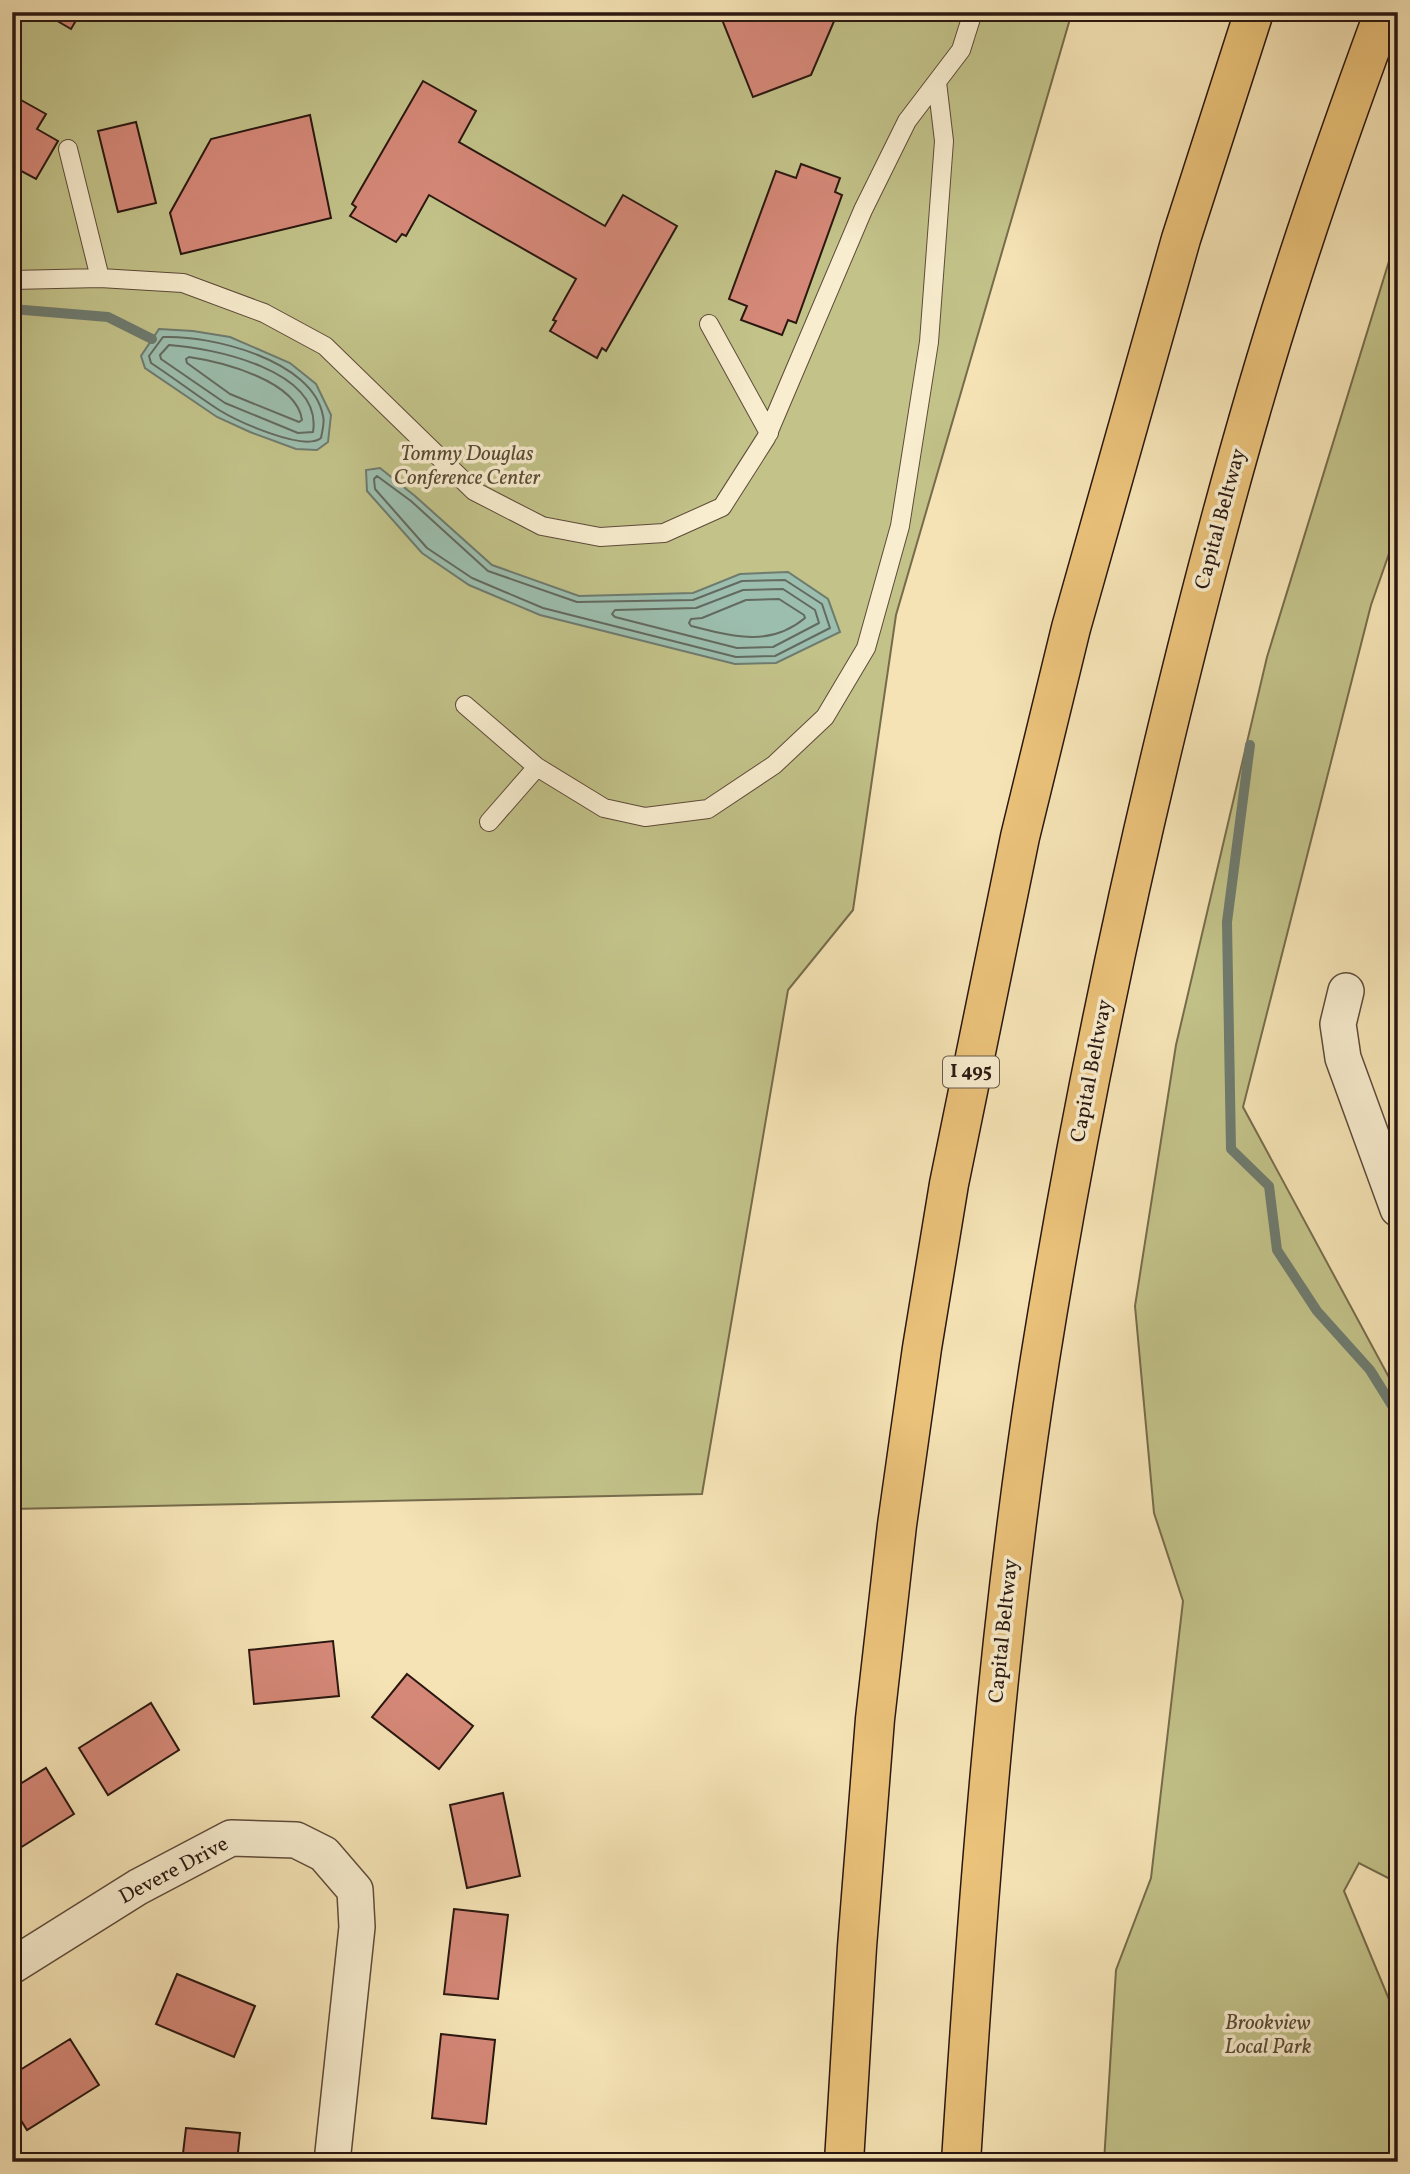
<svg xmlns="http://www.w3.org/2000/svg" width="1410" height="2174" font-family="Vollkorn,serif">
<style>
.green{fill:#c2c289;stroke:#766c4c;stroke-width:2}
.water{fill:#9cbeae;stroke:#6e7b6f;stroke-width:2}
.lines{fill:none;stroke-linecap:round;stroke-linejoin:round}
.shore{stroke:#636a5f;stroke-width:2}
.stream{stroke:#6e7b6f;stroke-width:10}
.building{fill:#d58878;stroke:#2a1710;stroke-width:2}
.service-casing{stroke:#5d4a39;stroke-width:20}
.minor-casing{stroke:#5d4a39;stroke-width:38}
.motorway-casing{stroke:#2a1710;stroke-width:41}
.service{stroke:#f8edcf;stroke-width:18}
.minor{stroke:#f8edcf;stroke-width:35}
.motorway{stroke:#eac27a;stroke-width:38}
.labels{text-anchor:middle;dominant-baseline:central;stroke-width:7;stroke-linejoin:round;paint-order:stroke}
.shield{fill:#f8edcf;stroke:#685749;stroke-width:2}
.shield-label{font-size:19px;font-weight:bold;fill:#2a1710}
.park-label{font-size:21px;font-style:italic;fill:#584a34;stroke:#f8edcf}
.street-label{font-size:21px;fill:#2a1710;stroke:#f8edcf}
</style>
<rect width="100%" height="100%" fill="#f5e3b5"/>
<filter id="stains"><feTurbulence type="fractalNoise" baseFrequency=".00286" numOctaves="4"/><feColorMatrix values="0 0 0 0 .2 0 0 0 0 .09 0 0 0 0 .02 0 0 0 .5 -.17"/></filter>
<radialGradient id="worn" r=".72"><stop offset=".6" stop-color="#630" stop-opacity="0"/><stop offset="1" stop-color="#630" stop-opacity=".3"/></radialGradient>
<!-- green -->
<path class="green" d="M12,12H1072L896,615L853,910L788,990L702,1494L12,1509Z
M1398,232V528L1371,605L1243,1107L1398,1394V1883L1359,1863L1344,1891L1398,2021V2162H1104L1116,1970L1151,1878L1183,1601L1154,1513L1135,1306L1176,1045L1267,657Z"/>
<!-- water -->
<path class="water" d="M159,329L193,331L230,337L290,363L316,384L331,415L328,442L317,450L296,449L250,432L217,417L145,368L141,356Z
M380,468L415,496L492,565L579,596L693,593L740,574L788,572L828,599L840,632L776,663L735,664L540,615L469,585L422,553L367,491L366,470Z"/>
<g class="lines">
<!-- shore -->
<path class="shore" d="M163,337C211,335 313,360 323,416C325,422 322,432 321,438C304,452 237,421 219,410C196,395 174,378 151,363L149,356Z
M169,345C213,348 323,370 313,432L298,433L225,403L161,359L160,355Z
M189,357C223,362 297,381 302,420L299,422L230,394L187,363L186,359Z
M377,476L411,501L488,571L577,602L693,600L742,581L785,580L822,604L830,628L775,656L736,657L543,608L472,578L427,548L375,489L374,479Z
M783,589L815,610L819,623L773,647L737,648L615,617L612,614L615,610L696,608L743,590Z
M779,599L804,615L805,618C769,648 732,636 691,626L689,623L691,619L702,618L746,600Z"/>
<!-- stream -->
<path class="stream" d="M12,309L108,317L152,339
M1250,745L1227,922L1231,1149L1269,1186L1277,1250L1317,1311L1370,1370L1398,1415"/>
</g>
<!-- building -->
<path class="building" d="M42,12H81L71,29Z
M719,12H838L811,75L753,97Z
M423,81L476,111L459,142L605,226L623,195L677,226L606,351L602,348L597,358L550,331L556,321L553,320L576,279L429,195L406,236L402,234L396,242L350,216L356,207L352,204Z
M12,95L46,114L37,129L58,141L36,179L14,167L12,170Z
M310,115L331,218L181,254L170,213L211,139Z
M136,122L156,203L118,212L98,131Z
M801,164L840,178L835,192L842,195L796,323L788,320L782,335L741,320L747,306L729,299L776,171L796,178Z
M333,1641L339,1696L254,1704L249,1650Z
M407,1674L473,1726L439,1769L372,1717Z
M151,1703L179,1750L108,1795L79,1748Z
M46,1768L74,1814L12,1853V1789Z
M503,1793L520,1876L467,1888L450,1805Z
M454,1909L508,1915L498,1999L444,1994Z
M177,1974L255,2006L234,2057L156,2024Z
M441,2034L495,2040L486,2124L432,2118Z
M70,2039L99,2085L27,2130L12,2106V2075Z
M186,2128L240,2133L237,2162H182Z
M429,2154L483,2160V2162H428Z"/>
<g class="lines">
<defs>
<path id="service" d="M68,149L100,278
M12,280L100,278L183,283L264,313L325,346L474,491L542,526L600,537L664,533L722,507L766,438L863,210L907,121L961,50L973,12
M709,324L769,433
M465,705L537,767L604,808L645,817L708,809L774,765L825,717L866,648L900,526L929,342L944,141L937,82
M489,822L537,767"/>
<path id="minor" d="M1346,991L1338,1024L1343,1058L1398,1209
M12,1966L138,1887L231,1838L296,1840L324,1854L355,1890L357,1927L332,2162"/>
<path id="motorway" d="M844,2162L857,1947L875,1719L897,1525L922,1348L949,1184L1020,837L1071,628L1181,239L1254,12
M961,2162C978,1893 998,1625 1040,1359C1073,1152 1115,946 1164,742C1202,584 1243,427 1293,273C1321,186 1352,99 1384,12"/>
</defs>
<!-- service casing -->
<use href="#service" class="service-casing"/>
<!-- minor casing -->
<use href="#minor" class="minor-casing"/>
<!-- motorway casing -->
<use href="#motorway" class="motorway-casing"/>
<!-- service -->
<use href="#service" class="service"/>
<!-- minor -->
<use href="#minor" class="minor"/>
<!-- motorway -->
<use href="#motorway" class="motorway"/>
</g>
<g class="labels">
<!-- shield labels -->
<rect class="shield" x="943" y="1056.5" width="56" height="31" rx="5"/>
<g class="shield-label">
<text x="971" y="1072">I 495</text>
</g>
<!-- park labels -->
<g class="park-label">
<text x="467" y="454">Tommy Douglas<tspan x="467" dy="24">Conference Center</tspan></text>
<text x="1268" y="2023">Brookview<tspan x="1268" dy="24">Local Park</tspan></text>
</g>
<!-- street labels -->
<g class="street-label">
<text transform="translate(1221 519) rotate(-75)">Capital Beltway</text>
<text transform="translate(1092 1071) rotate(-79)">Capital Beltway</text>
<text transform="translate(1004 1631) rotate(-84)">Capital Beltway</text>
<text transform="translate(174 1871) rotate(-28)">Devere Drive</text>
</g>
</g>
<!-- margin -->
<rect width="1410" height="2174" fill="none" stroke="#f5e3b5" stroke-width="42"/>
<rect x="14" y="14" width="1382" height="2146" fill="none" stroke="#2a1710" stroke-width="3.5"/>
<rect x="21" y="21" width="1368" height="2132" fill="none" stroke="#2a1710" stroke-width="2"/>
<rect width="100%" height="100%" filter="url(#stains)"/>
<rect width="100%" height="100%" fill="url(#worn)"/>
</svg>
